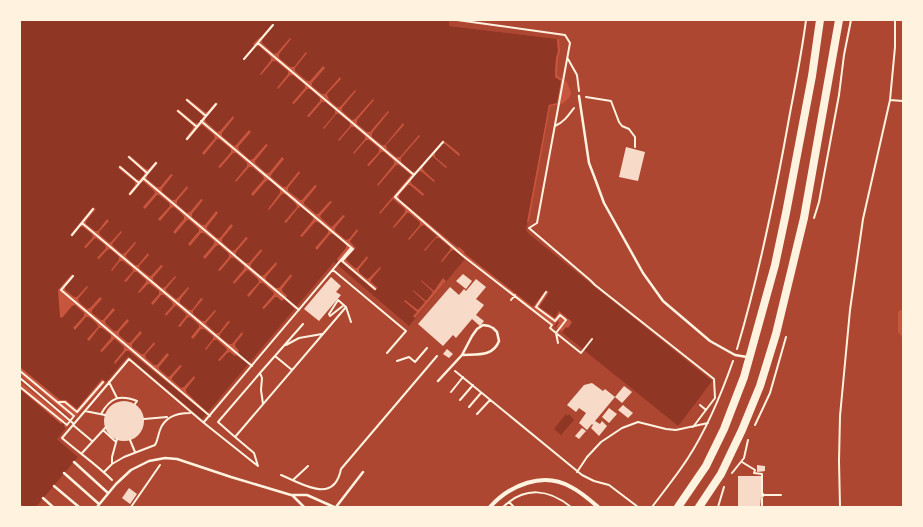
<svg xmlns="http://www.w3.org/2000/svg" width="923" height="527" font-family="'Noto Sans',sans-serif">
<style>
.green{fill:#ae4732}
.water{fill:#8f3625}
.pier{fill:#c8553d}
.building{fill:#f7dbc8}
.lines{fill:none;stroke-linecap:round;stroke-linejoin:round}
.path{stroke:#fff3e0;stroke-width:2}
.service{stroke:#fff3e0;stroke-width:2.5}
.minor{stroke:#fff3e0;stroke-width:4}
.primary{stroke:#fff3e0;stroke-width:8}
</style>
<rect width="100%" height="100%" fill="#c8553d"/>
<!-- green -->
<path class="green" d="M449,20H903V310H900L898,312V332L903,338V507H36L78,457L57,439L66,428L20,384V372L71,415L128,356L202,418L334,262L409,325L465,259L554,326L677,424H679L526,230L555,77L557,39L449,26Z"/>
<!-- water -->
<path class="water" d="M20,20H449V26L557,39L558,51L556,58L555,77L566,83C573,100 563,102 549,105L526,230L529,234L712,381L679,425H677L554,326L465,259L409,326L334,262L202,419L128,356L78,415H71L20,372Z
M20,384L66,422L64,426L66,428L57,439L78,457L36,507H24L20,504Z
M566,414L568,416L569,414L574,420L561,435L554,429Z"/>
<!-- pier -->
<path class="pier" d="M272,24L274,25L262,40V43L274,54L277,53L290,38L291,39L279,54V58L290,67H294L306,52L307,53L295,68V71L307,81H310L323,66L325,68L312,83V86L322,94H325L340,77L341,79L327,94L329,100L337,107H340L355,90L356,91L342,108V111L352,120L355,119L373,99L374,100L357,120V124L367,132H370L388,111L389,112L372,133V137L382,145H385L403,123L404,125L386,145L387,149L396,157H400L419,135L420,136L401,158V162L413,172L417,171L443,140L460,154L459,156L445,144H442L435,153V157L447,167L446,168L432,156L423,167V170L435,181L434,182L422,172L419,171L411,180V183L424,194L423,196L410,185H408L399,195V199L458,248L459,247L465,252L464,253L533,307L546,290L549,292L539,307L555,318L559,311L572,322L568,328L566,327L562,332L556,327L559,322L558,321L554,326L454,250L451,251L442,262L441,261L450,250V247L439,238H436L425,251L424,250L437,236L424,225L421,226L409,240L408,239L420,225V222L409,213H407L394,228L393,227L405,212V209L393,199L380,214L379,213L411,175L399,165H396L378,186L377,185L394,164V161L384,152H381L369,166L367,165L379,152V148L369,140H366L354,154L353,153L365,139V136L354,127H351L339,141L338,140L350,126V123L339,114H336L324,129L323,128L335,114V110L325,102H322L309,117L307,116L320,101V98L310,89H307L294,104L292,103L305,88V85L293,75H290L278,89L277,88L288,74V71L276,61H273L261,75L260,74L271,60V57L259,46L256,47L244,60L243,59L254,46L253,44L260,37V38Z
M557,39H559L560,51L558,59L557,76L567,82L571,93L569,98L562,104L550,106L529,221L527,222L549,105L557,103L561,81L555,77L556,58L558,51Z
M187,98L205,112H207L216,102L218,104L205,119L206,122L217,132L220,131L233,116L234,118L222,133V136L234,146L236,145L249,130L251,132L238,147L239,150L250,160L253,159L266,144L268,145L255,161V163L266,173H269L282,157L284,159L271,175V177L283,187H286L299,171L300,173L288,188V191L300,200H302L315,185L317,186L304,202V204L316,214H318L330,201L332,202L320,216L321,218L331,227L333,226L343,215L345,216L335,228V231L346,240L349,239L357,229L358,231L350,241L351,243L356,248L346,259L347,261L355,268H357L367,256L368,258L359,269V272L367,279L369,278L380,267L381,268L371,280V282L378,288L375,291L341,262L338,265L336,264L338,261L337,259L346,248V245L333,234H330L317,250L315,248L328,233V230L318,222H315L302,237L300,236L313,220V217L301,207L298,208L286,223L284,222L297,207L296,204L285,194H282L269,210L268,209L280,193V190L269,180L266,181L253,196L251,194L264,179L263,176L252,167H249L236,182L235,181L247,166V163L236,153H233L220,168L218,167L231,152V149L219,139H217L204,155L202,153L215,138L214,135L202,125L200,126L187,141L185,139L193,128V126L176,111L178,109L195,123H198L203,117L202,115L185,100Z
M129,155L146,169H149L156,161L158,163L147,176V179L157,187H160L171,174L173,175L162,189V192L172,200H175L187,186L188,188L177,201V204L187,213L190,212L201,199L203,200L192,214V217L202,225H205L216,211L218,213L207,227V229L217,238H220L231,224L233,226L222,239V242L232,251L235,250L246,237L248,238L236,252V255L246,263H249L261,249L262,251L251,264V267L261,276L264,275L276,262L277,264L266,277V280L276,288H279L291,274L292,276L282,289V291L287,296L286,298L297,307L295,309L284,299L282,301L277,297H275L264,309L262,308L274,294L273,292L263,283H260L249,297L247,295L259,282L258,279L248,270L246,271L234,284L233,282L244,269V266L234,258H231L220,271L218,270L229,257V254L219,245L216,246L205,259L203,257L214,244V241L204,233H201L190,246L188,244L199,231V229L189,220H187L175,234L173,232L184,219V216L174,207L171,208L160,221L158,219L170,206L169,203L159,195H157L145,209L143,207L155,193L154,191L144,182H142L130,196L128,194L135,185V182L118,168L120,165L137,180L140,179L144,175V172L127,157Z
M93,207L96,209L86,221V224L95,231H98L107,219L109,221L99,232L100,235L109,243L111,242L121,231L122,232L112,244L113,246L122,254L125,253L135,242L136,243L126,255V257L135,265H138L148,253L149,255L139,266L140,269L149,276H151L161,265L163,266L153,278V280L162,288L165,287L175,276L176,277L166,289V291L176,299L178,298L188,287L189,288L180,300V303L189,310H192L201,298L203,299L193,311V314L202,321H205L215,310L216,311L206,323L207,325L216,333H219L228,321L230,322L220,334V337L229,344H232L242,332L243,334L235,344V346L239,351L238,353L249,363L248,364L236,355L235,356L230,352L227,353L220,361L218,360L227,350L226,348L217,340H214L206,350L205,349L213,339V336L204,329H201L193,339L191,337L199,327V325L190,317L187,318L180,327L178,326L186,316V314L177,306H175L166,316L165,314L173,305L172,302L164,295H161L153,305L151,303L159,294V291L150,284H148L139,293L138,292L146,282V280L137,272H134L126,282L124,281L133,271L132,268L123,261H120L112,271L111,270L119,260V257L110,249L107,250L99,259L97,258L106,248L105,245L96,238L94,239L86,248L84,247L93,237L92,234L83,227H80L72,237L70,235Z
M72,274L74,276L65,287V290L74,297H77L87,286L88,287L78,299L79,302L87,309L90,308L100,297L102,299L92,310V313L101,320H103L113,308L115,310L105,321L106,324L114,331H117L127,319L129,321L119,332V335L128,343L131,342L140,331L142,333L132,344V347L141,354H144L154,342L155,344L145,355L146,358L154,365H157L167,353L169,355L159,367V369L168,377L170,376L180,365L182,366L172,378V380L181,388L184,387L194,376L195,378L186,389V392L207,412L206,414L129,351H126L115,364L114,362L124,350V347L115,339L113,340L102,352L100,351L111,338V335L102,328H99L89,341L87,339L98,327L97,324L89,317H86L75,330L73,328L84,316V313L75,305L72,306L62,318L60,317L58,290Z
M443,278L446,281L415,318L413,316L417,312L404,301L405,300L418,310L425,302L413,291V290L426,301L433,292L421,281V280L434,291Z
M20,367L60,400H66L77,409L102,379L106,382L76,417L74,415L71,417L20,375Z
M20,382L67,420L68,422L66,425L68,426L66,428L64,426L66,422L64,421L61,424L20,389Z"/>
<!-- building -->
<path class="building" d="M626,147L645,152L638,181L619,177Z
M463,274L472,281L466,289L456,281Z
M331,277L341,286L336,292L341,295L319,321L304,309Z
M476,279L486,287L476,299L484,305L476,315L484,321L480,326L472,319L456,338L453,335L443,346L418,324L450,287L459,295L464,289L466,291Z
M447,349L453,354L449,358L443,354Z
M592,383L603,391L605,389L615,397L595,421L600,424L602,421L607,426L599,436L591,428L593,425L592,424L587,430L579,423L586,413L579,408L576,412L567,405L584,385Z
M624,386L632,392L622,403L615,397Z
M104 421a20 20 0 1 1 40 0a20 20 0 1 1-40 0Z
M623,405L633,413L628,418L618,410Z
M609,408L617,414L609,423L602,417Z
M582,428L586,431L579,439L575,436Z
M757,465L765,466V471L757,472Z
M738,476H761V493H764V497H761L760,507H738Z
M129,488L137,494L130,504L122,498Z"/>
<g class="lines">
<!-- path -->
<path class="path" d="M457,20L565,35L570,43L537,223L529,228L590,280L595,285L714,379L715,398L693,427
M258,43L414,175L395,197L463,256L552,325L550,328L556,333L566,320L560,315L555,321L536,307L546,292
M244,59L273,25
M568,59L577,75L579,91
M586,97L611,101L619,122L622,126L629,129L635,137V147
M187,100L206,116
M890,100L903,101
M178,111L197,127
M201,121L353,249L342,261L375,289
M555,126C564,122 568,116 574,108
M187,139L216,104
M129,157L147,173
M120,167L139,183
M414,175L443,142
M143,178L299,310
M130,194L156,163
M814,218L819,202L839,95L844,55L851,20
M82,223L252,366
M72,235L93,209
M333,270L406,331L387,353
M73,276L61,290L210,416
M338,300L329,314L330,316L344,305
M338,300L346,307L351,322
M511,300L515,295
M558,343L556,333L581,353L592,339
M286,345L299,338L322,334
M737,349C760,272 776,192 790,113C796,82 802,51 806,20
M275,356L292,370
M397,361L409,357L415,362L427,348
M20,371L74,416L67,425L20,387
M455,371L582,475L594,481L609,485L638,507
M260,373L218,422L235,437L346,307
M20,378L74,424
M109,382L117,398
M451,392L463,377
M460,400L473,385
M59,402H65L77,412L103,382
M263,404L261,390L262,378L260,373L303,324
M700,405L706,410
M469,407L481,393
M85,411L105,415
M101,414C110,398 119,394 137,401L135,404
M477,414L490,400
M144,419L167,417
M204,422L351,248
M73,425L92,441
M755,425L770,393L786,337
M103,430L116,442
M130,440L135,452
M82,453L106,427
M742,462L755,470L754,473L762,474V493
M112,464V457L117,439
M104,472L112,464L124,457L155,445C158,440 158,435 160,430C165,416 177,413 190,413
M577,472L587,457L601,442L622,428L638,422L666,429L676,430L708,423
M732,473L744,458L748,440
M281,475C303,484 334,505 341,469L437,356
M112,480C96,464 78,452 62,438L129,359L204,423L258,466L254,453L235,437
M293,480L308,466
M762,495H781
M509,502L514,507
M131,507L160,465
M503,507C525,486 549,489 571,507
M652,507C664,491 677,475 688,458C708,427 721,395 733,361
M718,507L724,487
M762,507V498
M840,507L839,461L840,416L850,310L863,219L890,100L895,47V20"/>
<!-- service -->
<path class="service" d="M579,96L589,163L594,176L604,203L643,273L663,301L710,341L735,355L747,357
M438,381L462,355L472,336L477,329L483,325L489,326L493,328L497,332L499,341C493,357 477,354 462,355
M74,462L108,493
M64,473L99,504
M54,486L79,507
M292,495L304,507
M43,498L53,507
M97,507L116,484L131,470L149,461L165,458L177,459L231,477L291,495H307L334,507
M336,507L363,472"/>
<!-- minor -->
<path class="minor" d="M490,507C510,485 543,471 571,487C581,492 590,500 598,507"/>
<!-- primary -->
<path class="primary" d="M678,507L706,466L724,429L744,377L775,265L786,213L812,76L820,20
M699,507L721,474L742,430L760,386L776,334L804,218L839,20"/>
</g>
<!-- border -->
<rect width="923" height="527" fill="none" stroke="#fff3e0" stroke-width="42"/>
</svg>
